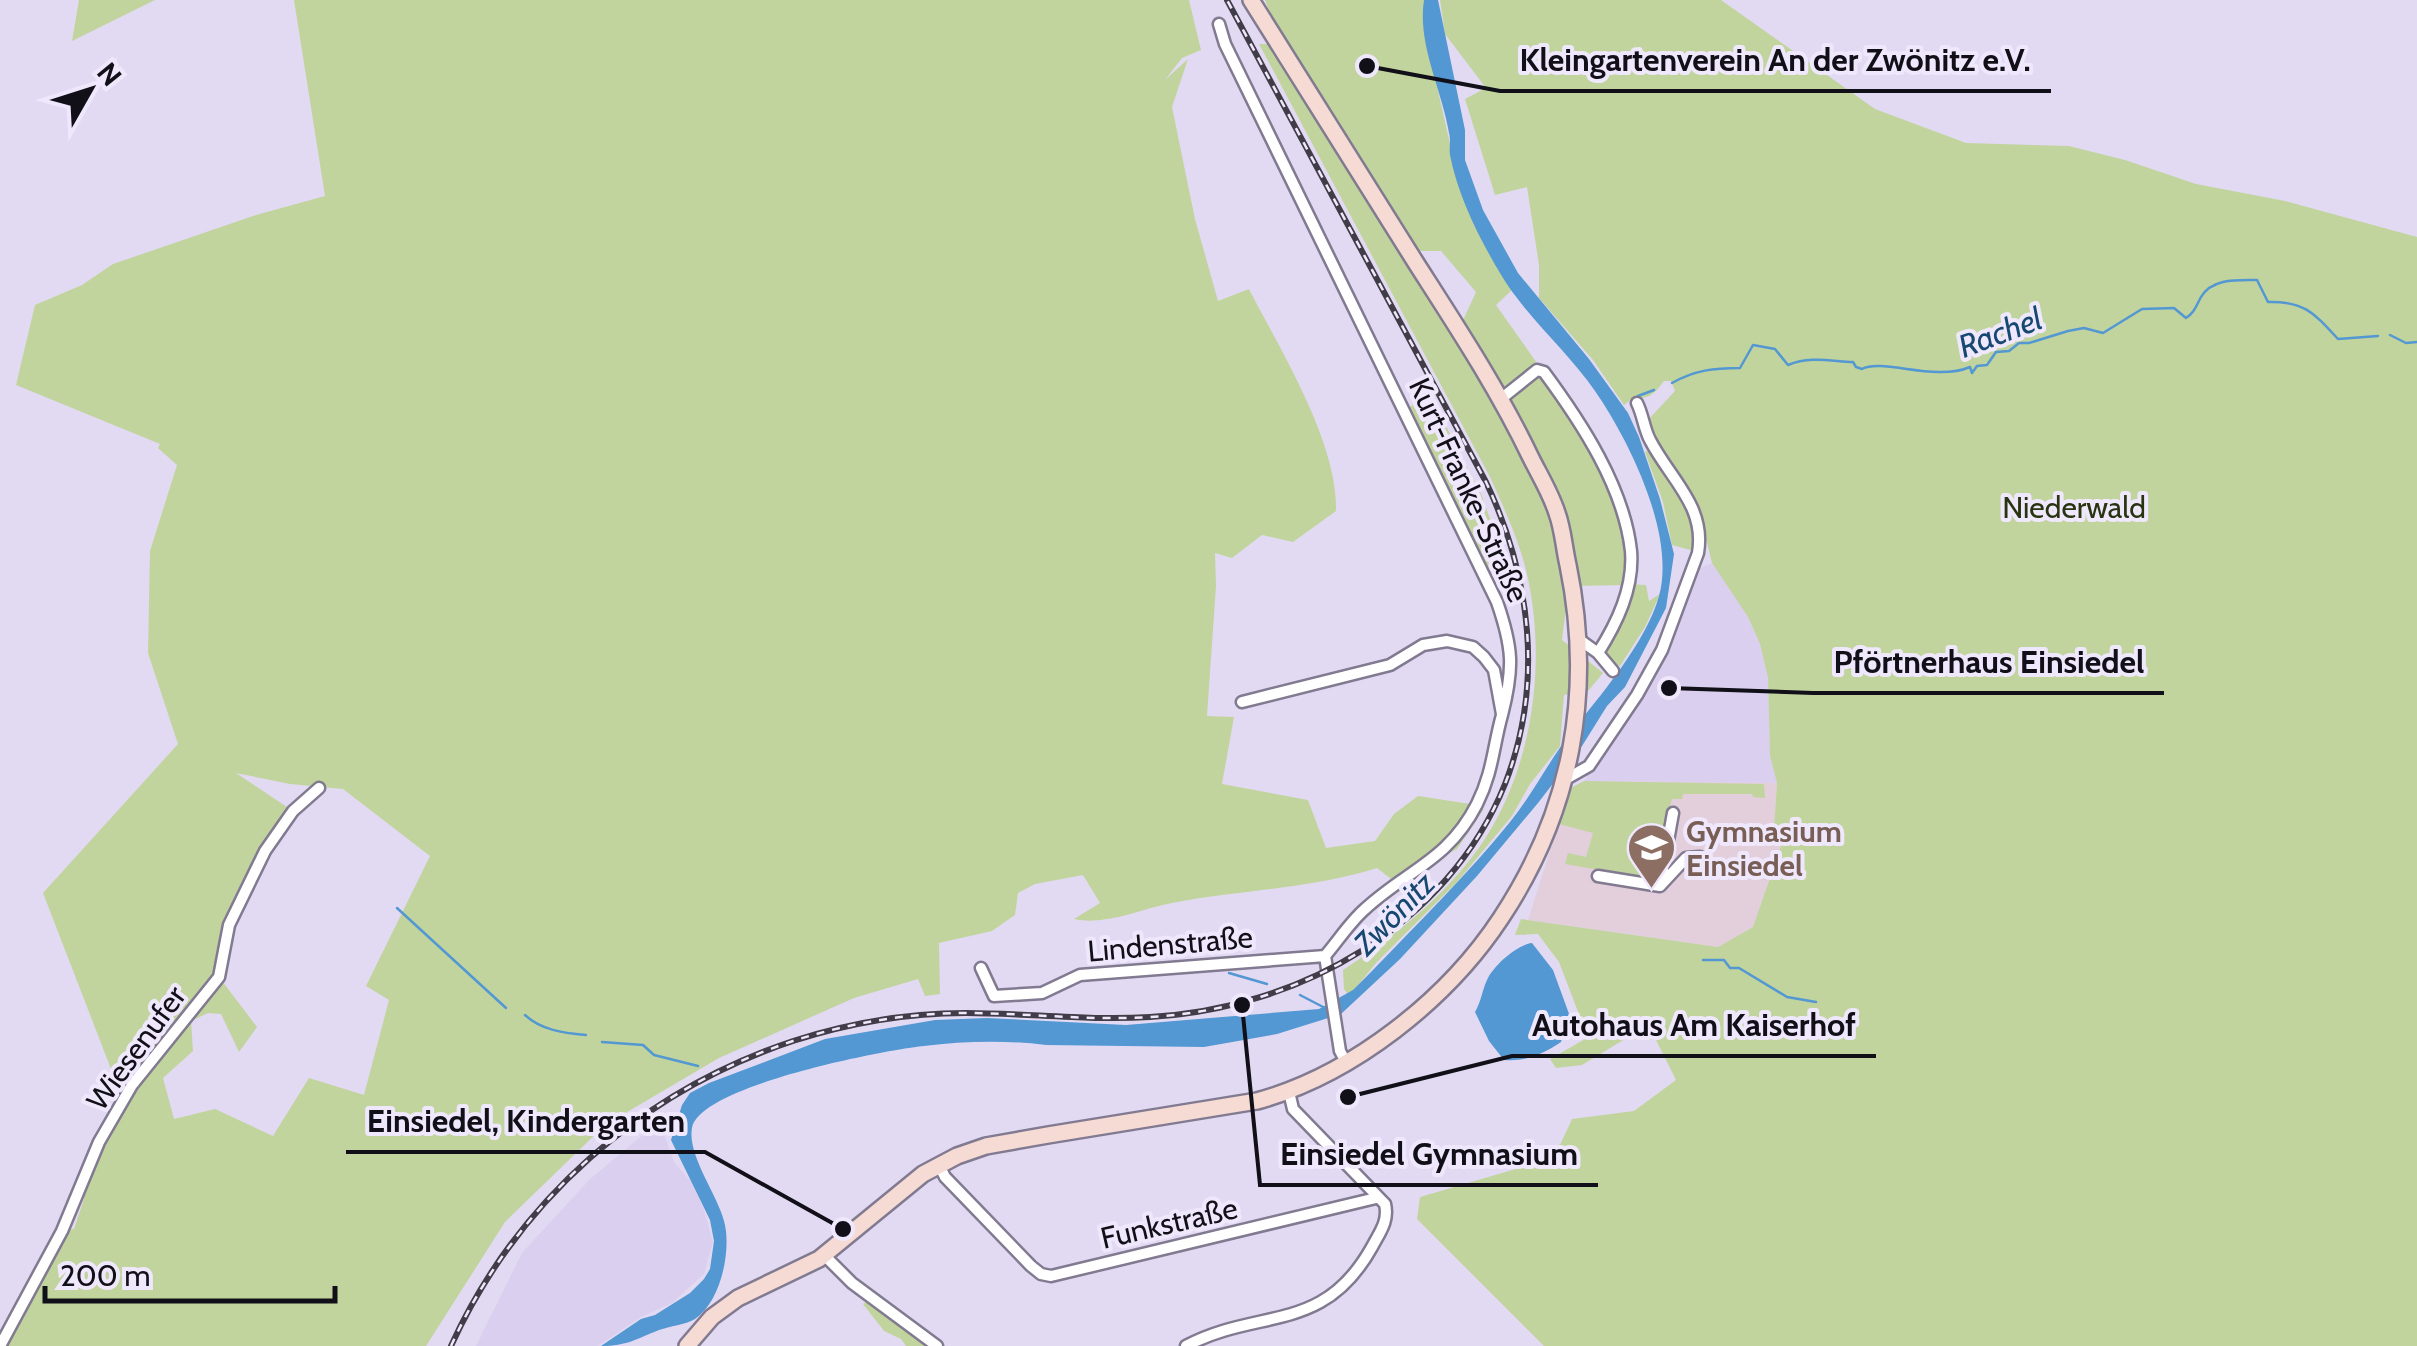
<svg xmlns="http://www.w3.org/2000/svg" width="2417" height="1346" font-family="Cabin,sans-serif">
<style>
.built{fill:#dacfee}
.education{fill:#e3cedc}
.green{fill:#c1d49d;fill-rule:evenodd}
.water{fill:#5397d3}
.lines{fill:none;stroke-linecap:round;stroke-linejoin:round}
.stream{stroke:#5397d3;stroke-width:2.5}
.street-casing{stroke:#817a90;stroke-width:15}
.secondary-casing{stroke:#817a90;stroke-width:20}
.street{stroke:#fff;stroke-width:10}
.secondary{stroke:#f5dbd4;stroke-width:15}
.rail-casing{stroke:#403c48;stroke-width:6}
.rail{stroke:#efe8fc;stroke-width:2.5;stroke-dasharray:8;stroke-linecap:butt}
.labels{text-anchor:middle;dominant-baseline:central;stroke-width:8;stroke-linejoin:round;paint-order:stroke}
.street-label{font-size:30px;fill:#110f17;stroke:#efe8fc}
.park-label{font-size:30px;fill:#28330f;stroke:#efe8fc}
.education-label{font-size:30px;font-weight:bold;fill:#785e54;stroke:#efe8fc;text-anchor:start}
.water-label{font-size:32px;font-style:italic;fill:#164870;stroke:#efe8fc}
.leader{fill:none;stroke:#110f17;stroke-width:4}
.callout-dot{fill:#110f17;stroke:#efe8fc;stroke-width:4}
.callout-label{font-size:32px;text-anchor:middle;font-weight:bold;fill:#110f17;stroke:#efe8fc;stroke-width:8;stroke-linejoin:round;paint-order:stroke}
</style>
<rect width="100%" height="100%" fill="#e2daf2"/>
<!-- built -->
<path class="built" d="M1712,563L1748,617L1760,644L1768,678L1770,756L1777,783L1584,781L1644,694L1669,647L1700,568Z
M650,1129L664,1134L674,1162L692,1183L704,1210L713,1242L704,1274L672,1303L641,1317L598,1346H476L522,1253L590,1179Z"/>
<!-- education -->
<path class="education" d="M1584,781L1777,783L1774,827L1785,833L1753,927L1718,947L1528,920L1567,797L1571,788Z"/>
<!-- green -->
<path class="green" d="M79,0H155L72,41Z
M294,0H1189L1201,50L1182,58L1165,80L1188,59L1172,107L1195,219L1218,301L1249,289C1280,350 1338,442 1336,511L1293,542L1262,535L1232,558L1215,553L1216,586L1207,716L1234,717L1222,784L1308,800L1326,848L1375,841L1394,814L1418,796L1477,805L1484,809L1457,849L1395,882L1377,868C1310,889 1240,890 1172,903C1140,909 1106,926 1074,919L1100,903L1083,875L1035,884L1018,893L1015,915L992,931L939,943L940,994L925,996L918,979L854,998L719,1058L605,1125L505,1222L426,1346H0L62,1231L74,1229L84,1199L77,1195L123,1100L43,893L178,744L148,653L150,551L177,465L158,448L160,444L16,385L35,305L82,285L113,264L256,215L325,196ZM236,773L290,784L343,789L430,856L366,986L389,1000L364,1095L309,1078L273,1136L215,1109L174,1119L163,1078L193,1051L191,1021L208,1013L221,1014L239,1052L257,1027L219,977L230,925L278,830L293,811Z
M1265,0H1424L1428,47L1460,188L1470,214L1512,290L1496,305L1589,437L1628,540V584L1646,585L1649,601L1660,594L1645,627L1620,666L1598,653L1628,585L1572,586L1557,512L1459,329L1476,292L1441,251H1404L1496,403L1552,514L1567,600L1562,640L1603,673L1589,690L1564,695L1560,746L1530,784L1512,816L1457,882L1376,963L1349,996L1344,989L1343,970C1389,940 1434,905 1469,861C1532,783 1549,665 1526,570C1518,538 1504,508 1490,477L1259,44H1272L1278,34Z
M1440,0H1721L1875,109L1966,143L2069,146L2125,160L2196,184L2285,201L2417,237V1346H1544L1417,1219L1420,1197L1547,1160L1561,1143L1572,1119L1634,1111L1676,1080L1656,1040L1625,1039L1582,1065L1556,1068L1550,1059L1601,1030L1595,1021L1583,1025L1559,962L1538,934L1515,935L1521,919L1718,947L1753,927L1785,834L1774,827L1777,783L1770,756L1768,678L1760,644L1748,617L1712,563L1700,514L1653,438L1647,421L1675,391L1671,381H1664C1655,393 1649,400 1633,398L1624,405L1593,360L1539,298V265L1527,187L1495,195L1465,99L1486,88L1445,34Z
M1430,395L1482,496L1506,564L1487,571L1408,408Z
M1653,449C1674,482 1699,511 1694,551L1672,545L1663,502L1645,452Z
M1584,781L1764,784L1765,798L1753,797L1752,794H1683L1682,799H1672L1660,837L1657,838L1651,879L1565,864L1568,853L1586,857L1593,833L1559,824L1571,788Z
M868,1301L929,1346H906L901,1339L884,1331L863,1304Z"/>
<!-- water -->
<path class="water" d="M1424,0H1438L1465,130V160L1483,210L1518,273L1589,359L1628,413L1639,437L1660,499L1674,554L1666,608L1625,687L1607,706L1582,746L1538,803L1477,876L1400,959L1341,1014L1277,1034L1204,1047L1046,1045C1007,1040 963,1041 924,1046C884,1050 699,1086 692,1128C687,1155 717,1194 724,1221C732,1249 721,1302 695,1319C685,1325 670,1326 659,1330C636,1339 627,1346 601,1346L641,1319L655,1315L690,1293L704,1279L710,1269L714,1241L710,1220L671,1140L682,1105L690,1093L709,1083L825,1039L935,1020L987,1018L1126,1025L1319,1009L1353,990L1371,972C1418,923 1467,875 1510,822C1532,795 1548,763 1569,735C1599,697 1646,643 1659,596C1676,535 1629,440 1595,391C1567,350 1525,316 1500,273C1479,238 1458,196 1450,155C1449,148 1451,140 1449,133C1442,90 1417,44 1424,0Z
M1532,943L1553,970L1572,1022L1564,1031L1561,1042C1543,1054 1526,1062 1504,1060L1489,1041L1475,1012C1481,1002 1482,991 1487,980C1494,965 1517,945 1532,943Z"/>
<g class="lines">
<!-- stream -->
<path class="stream" d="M2390,335L2406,343L2417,342
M1672,383C1695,370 1714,368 1740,368L1753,345L1775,349L1788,365C1810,356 1830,361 1853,362L1856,367L1862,369C1882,358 1935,382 1970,367L1972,373L1977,366L1987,365L1996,352L2009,351L2019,343H2029L2068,331L2084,328L2103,333L2142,309L2174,308L2186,318C2195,312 2196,306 2201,297C2212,278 2237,280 2257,280L2268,302C2305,301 2315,314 2338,339L2378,336
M1638,396L1654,390
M397,908L506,1008
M1703,960H1724L1730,968H1739L1787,997L1816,1002
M1229,973L1267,984
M1300,995L1325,1008
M525,1015C541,1030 563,1033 586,1035
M602,1042L643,1045L654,1055L698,1066"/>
<defs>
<path id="street" d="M1219,24L1225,44L1497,602C1513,648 1514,668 1502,715C1493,747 1493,772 1477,804C1448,861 1407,870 1365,909C1350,922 1338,941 1325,956L1340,1051L1347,1064
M1502,398L1537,370L1544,372C1581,422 1624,487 1631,551C1634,588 1617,623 1598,653
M1580,640L1598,653L1613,671
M1242,702L1390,665L1423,645L1447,641L1473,647L1484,657L1494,670L1502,714
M1566,779L1589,766L1637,695L1662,650L1698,553C1706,506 1670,479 1650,440C1644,429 1643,415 1637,403
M1598,876L1660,886L1686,858L1700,857
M1660,885L1673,813
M981,968L994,996L1042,993L1080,975L1325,956
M939,1165L945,1177L1031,1266L1041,1274L1051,1276L1376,1198
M824,1255L852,1283L937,1346
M0,1346L62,1231L99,1142L132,1085L219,977L229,925L265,851L293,811L319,788
M1186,1346C1260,1307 1323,1335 1372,1247C1380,1232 1389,1221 1385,1204L1293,1109L1289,1092"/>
<path id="secondary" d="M687,1346L712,1317L738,1298L819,1259L923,1174L957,1156L986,1146L1048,1135L1257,1101C1352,1075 1447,1000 1501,918C1572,811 1594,691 1568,565C1564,548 1563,529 1557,513C1551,494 1540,476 1531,458C1498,389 1457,327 1416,263C1361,175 1306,88 1251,0"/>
</defs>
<!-- street casing -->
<use href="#street" class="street-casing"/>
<!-- secondary casing -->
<use href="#secondary" class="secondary-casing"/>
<!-- street -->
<use href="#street" class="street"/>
<!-- secondary -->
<use href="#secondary" class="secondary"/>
<defs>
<path id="rail" d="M451,1346C517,1201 642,1091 793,1041C849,1023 908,1013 966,1013C1027,1013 1089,1021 1150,1017C1298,1009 1448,926 1505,784C1544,684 1531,577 1486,482L1227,0"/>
</defs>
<!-- rail casing -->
<use href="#rail" class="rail-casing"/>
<!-- rail -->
<use href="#rail" class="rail"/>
</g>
<!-- icons -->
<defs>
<symbol id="school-pin" viewBox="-11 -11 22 30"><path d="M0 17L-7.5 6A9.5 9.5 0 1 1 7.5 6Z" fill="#8d6e63" stroke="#efe8fc"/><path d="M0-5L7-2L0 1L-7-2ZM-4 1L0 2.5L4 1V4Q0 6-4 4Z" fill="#fff"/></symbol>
</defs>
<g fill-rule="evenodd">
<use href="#school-pin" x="1624" y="820" width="55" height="75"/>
</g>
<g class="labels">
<!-- street labels -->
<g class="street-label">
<text transform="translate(1469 490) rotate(65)">Kurt-Franke-Straße</text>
<text transform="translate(1170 944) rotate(-5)">Lindenstraße</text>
<text transform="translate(136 1048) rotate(-54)">Wiesenufer</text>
<text transform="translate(1169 1223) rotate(-13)">Funkstraße</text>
</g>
<!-- park labels -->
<g class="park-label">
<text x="2074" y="507">Niederwald</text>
</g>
<!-- education labels -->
<g class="education-label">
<text x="1686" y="831">Gymnasium<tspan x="1686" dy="34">Einsiedel</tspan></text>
</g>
<!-- water labels -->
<g class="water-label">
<text transform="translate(2000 332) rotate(-21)">Rachel</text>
<text transform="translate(1394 913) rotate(-46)">Zwönitz</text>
</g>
</g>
<!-- callouts -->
<path class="leader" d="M1367 66L1500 91H2051M1669 688L1813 693H2164M1348 1097L1512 1056H1876M843 1229L705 1152H346M1242 1005L1260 1185H1598"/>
<g class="callout-dot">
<circle cx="1367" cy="66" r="10"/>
<circle cx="1669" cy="688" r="10"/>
<circle cx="1348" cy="1097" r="10"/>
<circle cx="843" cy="1229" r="10"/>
<circle cx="1242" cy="1005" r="10"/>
</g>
<g class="callout-label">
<text x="1775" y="71">Kleingartenverein An der Zwönitz e.V.</text>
<text x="1989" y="673">Pförtnerhaus Einsiedel</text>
<text x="1694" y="1036">Autohaus Am Kaiserhof</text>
<text x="526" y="1132">Einsiedel, Kindergarten</text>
<text x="1429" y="1165">Einsiedel Gymnasium</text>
</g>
<!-- north arrow -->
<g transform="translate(90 90) rotate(51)" stroke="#efe8fc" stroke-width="8" paint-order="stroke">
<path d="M0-8L18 38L0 25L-18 38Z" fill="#110f17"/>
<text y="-15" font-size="28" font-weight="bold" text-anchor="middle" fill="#110f17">N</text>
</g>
<!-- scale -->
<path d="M45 1286v15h290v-15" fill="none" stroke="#110f17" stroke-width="5"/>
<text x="60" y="1286" font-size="30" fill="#110f17" stroke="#efe8fc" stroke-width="8" paint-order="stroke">200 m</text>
</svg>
